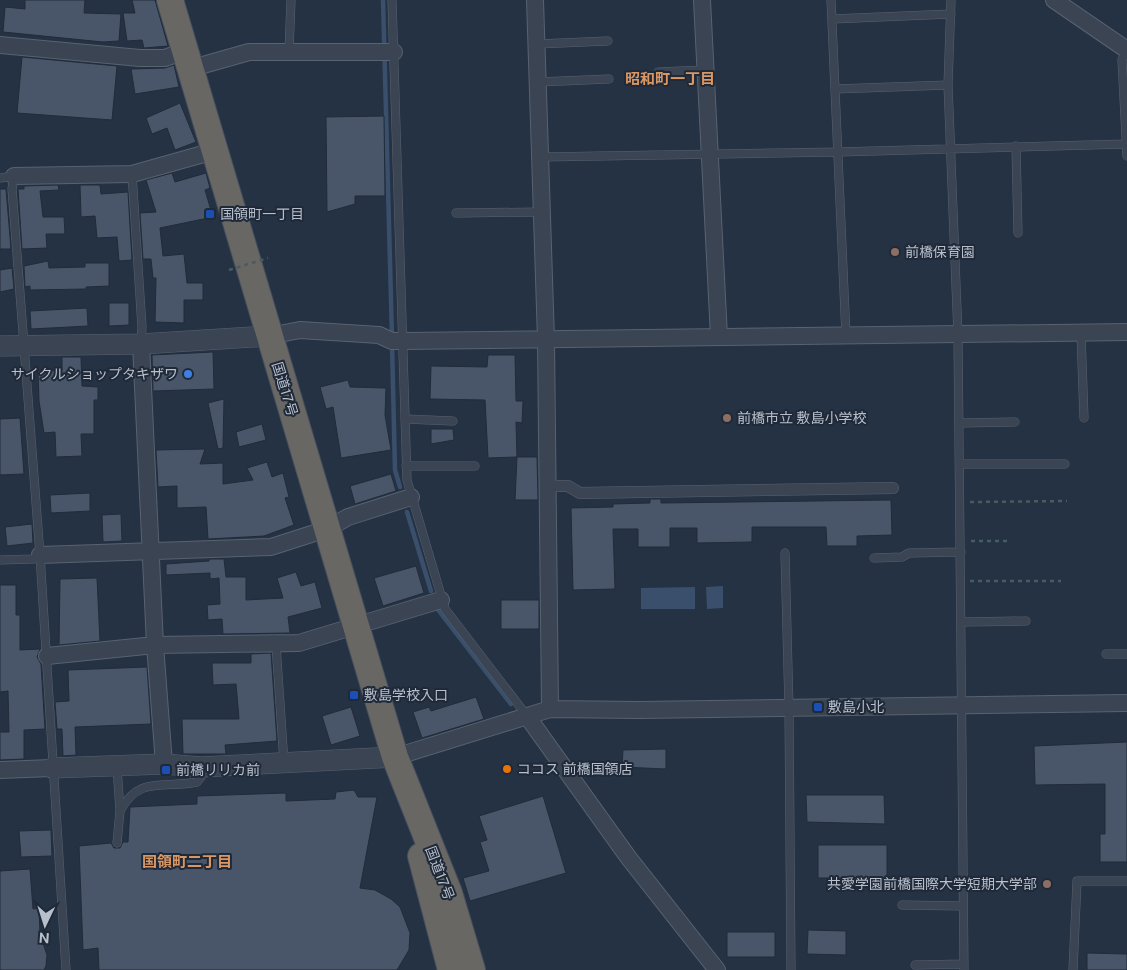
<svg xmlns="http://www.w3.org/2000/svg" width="1127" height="970" font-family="'Public Sans','Noto Sans JP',sans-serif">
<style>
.water{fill:#3a4f6c}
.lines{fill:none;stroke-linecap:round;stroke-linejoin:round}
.stream{stroke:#3a4f6c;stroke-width:4.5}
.building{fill:#495669;stroke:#212b3a}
.service-casing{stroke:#586270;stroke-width:9}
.pedestrian-casing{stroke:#586270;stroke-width:12}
.minor-casing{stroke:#586270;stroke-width:18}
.tertiary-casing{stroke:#586270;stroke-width:21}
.trunk-casing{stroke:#454f5d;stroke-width:28}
.path{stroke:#465d60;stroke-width:2.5;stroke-dasharray:4 4;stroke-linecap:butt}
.service{stroke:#3a4452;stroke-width:8}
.pedestrian{stroke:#3a4452;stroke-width:11}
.minor{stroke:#3a4452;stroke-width:16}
.tertiary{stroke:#3a4452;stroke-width:20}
.trunk{stroke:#686764;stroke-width:26}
.path-bridge{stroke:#465d60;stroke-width:2.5;stroke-dasharray:4 4;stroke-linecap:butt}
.transit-dot{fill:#1a4fb4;stroke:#1f2938;stroke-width:2}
.education-dot{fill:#8d6e63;stroke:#1f2938;stroke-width:2}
.shop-dot{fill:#3f7fe0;stroke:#1f2938;stroke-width:2}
.food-dot{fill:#e8710a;stroke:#1f2938;stroke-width:2}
.labels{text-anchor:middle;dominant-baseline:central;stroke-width:4;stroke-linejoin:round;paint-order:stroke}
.poi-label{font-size:14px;fill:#b7bfcc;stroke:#1f2938;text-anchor:start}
.street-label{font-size:14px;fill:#b7bfcc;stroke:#1f2938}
.neighbourhood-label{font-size:15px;font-weight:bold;fill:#da9764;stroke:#1f2938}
</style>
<rect width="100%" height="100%" fill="#253243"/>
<!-- water -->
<path class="water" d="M723,586V608L707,609L706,587Z
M695,587V609H641V588Z"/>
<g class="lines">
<!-- stream -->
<path class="stream" d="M383,0L392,337
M392,344L395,470L400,487
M407,512L431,591
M436,607L511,704"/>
</g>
<!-- building -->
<path class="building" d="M25,0H85L84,13L121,14L119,41L103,42L3,32L5,7L25,9Z
M132,0H155L168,46L144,48L142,40L127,41L123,13H135Z
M22,57L117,66L112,120L17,113Z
M174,65L179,87L135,94L131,69L165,68Z
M180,103L196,142L175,150L167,128L152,134L146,118Z
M384,116L385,196H355V204L327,212L326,117Z
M172,173L175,182L206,173L210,188L205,190L213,217L160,228L163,256L184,254L187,283H203V300H184V323L155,322L156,278H153L151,259H143L140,213L156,212L146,180Z
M58,185L59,190L40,191L43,217H64L65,234H46L47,248L22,249L18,189H24V186Z
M80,185H100L101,194L128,192L132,260L119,261L117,237L97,238L95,216L81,217Z
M0,189H6L11,249H0Z
M48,261L49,268L85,267V263H109V286L86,287V289L30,290V286L25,287L24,266Z
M12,268L14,289L0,292V270Z
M109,303H129V325L109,326Z
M87,308L88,326L31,329L30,311Z
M213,352L214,389L153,391L152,355Z
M488,355H515L516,401H523L522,423L516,422L517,457L488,458L485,400L430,399L431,366L487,367Z
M62,357H81L82,386L98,387V400H94V434H81L82,456L56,457L55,432L44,433L39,401L38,371L62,370Z
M348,380L350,387L386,388L385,415L391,450L341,458L333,407L326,409L320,387Z
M224,399L223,448L218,449L208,403Z
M20,418L24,474L0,475V419Z
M262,424L266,440L239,447L236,432Z
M431,429H453L454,440L431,444Z
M205,449L200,464L223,463V484L253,480L247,468L267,462L272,477L283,473L289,497L285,498L294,525L264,536L208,539L206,507L177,508V486L158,487L156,450Z
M517,457H537L538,500H515Z
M391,474L396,491L355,504L350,486Z
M90,493V511L51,513L50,495Z
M650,499H661V503L891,500L892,535L857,536V546H827L826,527H752V542L697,543V528H670V547H638V529H613L615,589L573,590L571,508L613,507V504L650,503Z
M121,514L122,541L103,542L102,515Z
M32,524L33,543L7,546L5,527Z
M209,559H224L226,577H246V600L283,598L277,578L296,572L301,586L315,582L322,608L288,617L290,633L223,634L222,619L208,620L207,605L220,604L219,578L210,579V573L166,575V564L209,561Z
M416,566L424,593L383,606L374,578Z
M97,578L100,641L59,645L60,579Z
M0,585H16V615H20V650L40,649L37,657L41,664L45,729L24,730V759L0,760V732H9L8,691L0,692Z
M501,600H539V629H501Z
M271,653L277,741L225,745L226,754H183L182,719H239L236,684L213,685L212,663H251V654Z
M147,667L151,724L75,727L76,755L63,756L62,729H57L55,702L69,701L68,670Z
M476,697L484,719L422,738L413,712L429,707L431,711Z
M351,707L360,736L331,745L322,716Z
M1127,742V862H1100V834H1105V784L1035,785L1034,746Z
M666,749V769L622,767L623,750Z
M354,790L358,797H377L360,888L375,890L391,899L400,907L410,933L409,950L397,970H99L98,948L83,950L79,846L111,843L114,848H120L123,842H128L130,807L197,804V796L286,793V801L335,799L336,792Z
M806,795H884L885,824L807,822Z
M543,796L566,873L470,901L463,878L489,871L480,842L487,840L479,816Z
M51,830L52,856L21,857L19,831Z
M818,845H887V878H818Z
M30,869L33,909L39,908L40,934L47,955L46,966L44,970H0V871Z
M808,930L846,931V955L807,954Z
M727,932H775V957H727Z
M1087,953L1127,954V970H1087Z"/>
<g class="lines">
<defs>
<path id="service" d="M392,0L407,480L445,609L527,716
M831,0L846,336
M951,0L948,85L958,335L964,970
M832,19L951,14
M537,44L608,41
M1127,48L1122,60L1127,156
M289,52L291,0
M658,72L705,70
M538,82L609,79
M835,89L948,85
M1016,146L1018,233
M541,157L838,152L1126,144
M132,174L142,327L141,344
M0,178L14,176L12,189L40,555L66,970
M456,213L542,212
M1081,334L1084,418
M405,419L453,421
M960,423L1015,422
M960,464H1065
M406,466H475
M785,553L789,708L791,970
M874,558L902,557L909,553L961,552
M0,560L34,559L40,555
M962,622L1026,621
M276,645L284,763
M1106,654H1127
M120,811C139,775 164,789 197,782L201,777V768
M117,843L120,811L117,767
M902,905L963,906
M915,965L964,964
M1073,970L1077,881H1127"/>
<path id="pedestrian" d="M548,486H568L580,493L893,488"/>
<path id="minor" d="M535,0L546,340L550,709
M702,0L719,337
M1054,0L1127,50
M0,45L140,58H165L184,51
M189,69L249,52H394
M14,176L132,174L214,151
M269,336L300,330L379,335L392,341H403L1127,332
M141,344L155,645L164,764
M40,555L271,547L327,529L348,517L411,497
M47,656L155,645L299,643L441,600
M527,716L628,857L717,970
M395,757L550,709L640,710L1127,703
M0,770L52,768"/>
<path id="tertiary" d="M0,346L141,344L269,336
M52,768L164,764L201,767L395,757"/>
<path id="trunk" d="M170,0L395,757L449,893L472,970
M421,856L451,970"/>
</defs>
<!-- service casing -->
<use href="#service" class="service-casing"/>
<!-- pedestrian casing -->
<use href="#pedestrian" class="pedestrian-casing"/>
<!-- minor casing -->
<use href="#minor" class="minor-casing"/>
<!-- tertiary casing -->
<use href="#tertiary" class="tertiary-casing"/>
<!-- trunk casing -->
<use href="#trunk" class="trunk-casing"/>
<!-- path -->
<path class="path" d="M970,502L1067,501
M971,541H1008
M970,581H1061"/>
<!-- service -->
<use href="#service" class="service"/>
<!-- pedestrian -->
<use href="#pedestrian" class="pedestrian"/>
<!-- minor -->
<use href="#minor" class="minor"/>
<!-- tertiary -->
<use href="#tertiary" class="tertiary"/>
<!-- trunk -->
<use href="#trunk" class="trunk"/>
<!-- path-bridge -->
<path class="path-bridge" d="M229,270L268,258"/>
</g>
<!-- markers -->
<g class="transit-dot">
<rect x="205" y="209" width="10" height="10" rx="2.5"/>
<rect x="349" y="690" width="10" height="10" rx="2.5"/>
<rect x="813" y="702" width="10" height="10" rx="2.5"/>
<rect x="161" y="765" width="10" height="10" rx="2.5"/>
</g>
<g class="education-dot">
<circle cx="895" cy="252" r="5"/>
<circle cx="727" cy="418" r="5"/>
<circle cx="1047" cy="884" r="5"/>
</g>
<circle class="shop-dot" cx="188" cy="374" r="5"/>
<circle class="food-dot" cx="507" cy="769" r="5"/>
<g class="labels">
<!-- poi labels -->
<g class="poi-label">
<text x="220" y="214">国領町一丁目</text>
<text x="905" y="252">前橋保育園</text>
<text x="178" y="374" text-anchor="end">サイクルショップタキザワ</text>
<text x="737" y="418">前橋市立 敷島小学校</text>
<text x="364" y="695">敷島学校入口</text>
<text x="828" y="707">敷島小北</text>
<text x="517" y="769">ココス 前橋国領店</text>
<text x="176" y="770">前橋リリカ前</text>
<text x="1037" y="884" text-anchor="end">共愛学園前橋国際大学短期大学部</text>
</g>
<!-- street labels -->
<g class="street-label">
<text transform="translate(285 389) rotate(73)">国道17号</text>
<text transform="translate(440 873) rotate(69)">国道17号</text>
</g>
<!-- neighbourhood labels -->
<g class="neighbourhood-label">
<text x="670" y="78">昭和町一丁目</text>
<text x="187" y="861">国領町二丁目</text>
</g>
</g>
<!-- north arrow -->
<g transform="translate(45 925) rotate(184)" stroke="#1f2938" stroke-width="4" paint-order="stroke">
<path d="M0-4L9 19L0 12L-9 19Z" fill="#b7bfcc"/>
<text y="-8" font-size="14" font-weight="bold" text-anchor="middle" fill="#b7bfcc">N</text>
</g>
</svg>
